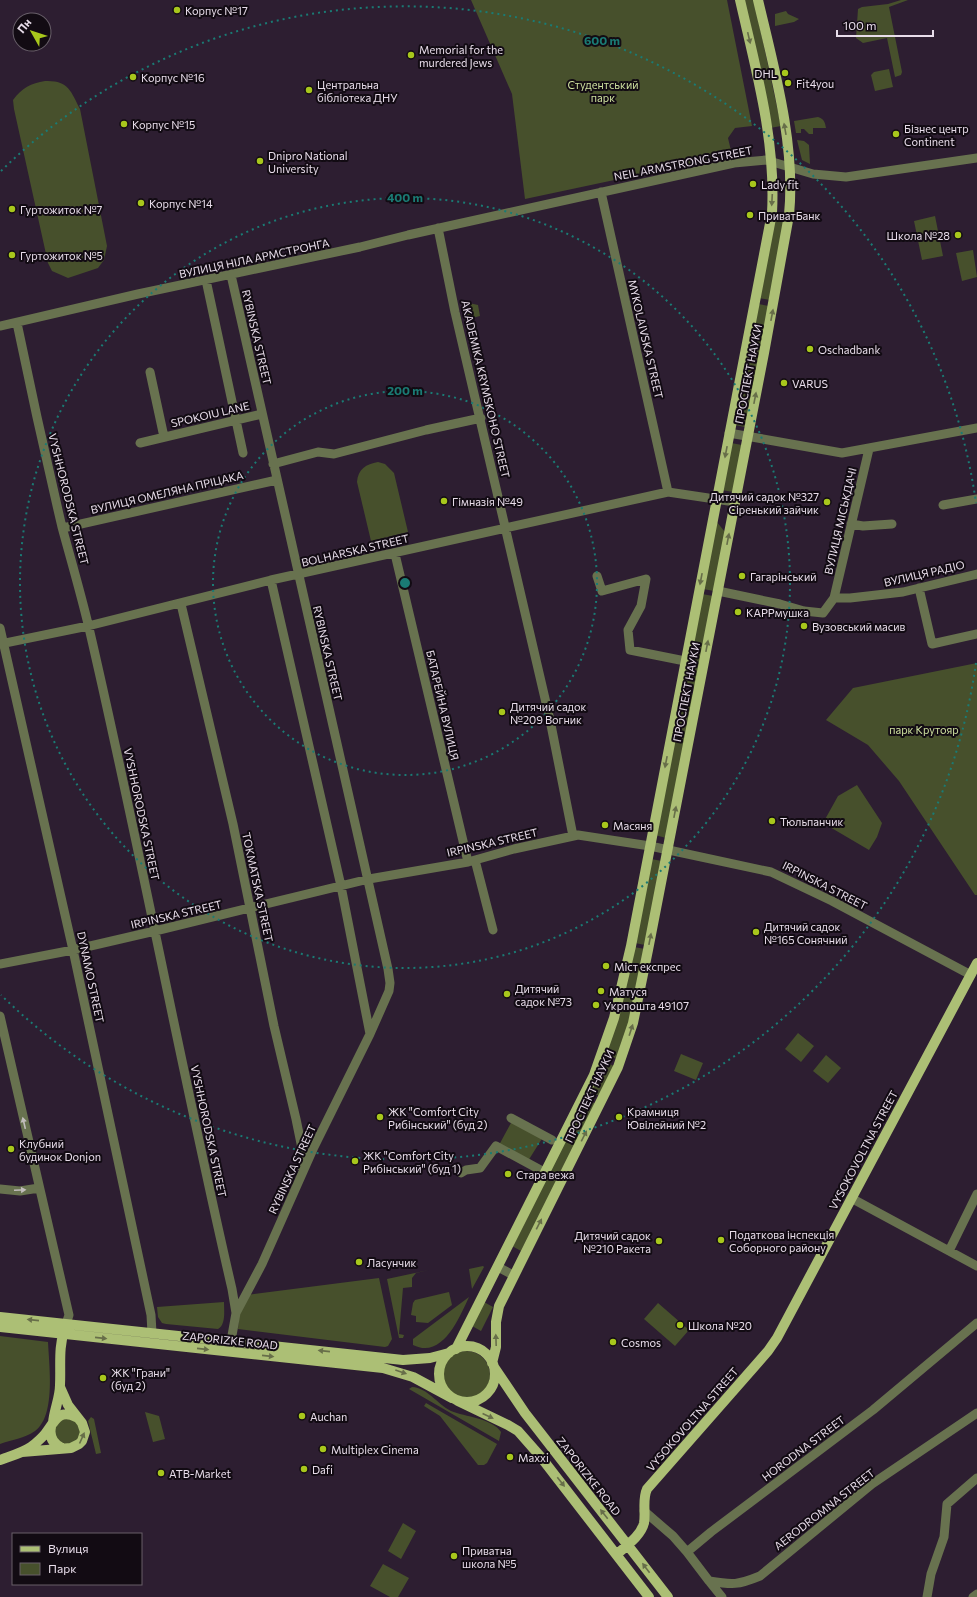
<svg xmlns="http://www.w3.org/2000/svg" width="977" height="1597" font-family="Commissioner,sans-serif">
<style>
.green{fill:#47502c}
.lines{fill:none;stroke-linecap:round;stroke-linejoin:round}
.minor{stroke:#68724f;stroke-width:9}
.major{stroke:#acbf75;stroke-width:10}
.oneway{fill:#676e49}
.oneway2{fill:#c2bdbc}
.ring{fill:none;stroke:#1a7b74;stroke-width:2;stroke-dasharray:2 4}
.poi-dot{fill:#a8c71c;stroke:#120b13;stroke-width:1.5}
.labels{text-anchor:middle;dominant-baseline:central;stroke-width:4;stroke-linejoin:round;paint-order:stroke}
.poi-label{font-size:11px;fill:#e8ddea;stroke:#120b13;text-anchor:start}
.park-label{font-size:11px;fill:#cee09f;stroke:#120b13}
.street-label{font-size:11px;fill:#e8ddea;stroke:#120b13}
.centre{fill:#1a7b74;stroke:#120b13;stroke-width:2}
.ring-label{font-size:12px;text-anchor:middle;font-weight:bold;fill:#1a7b74;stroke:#120b13;stroke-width:4;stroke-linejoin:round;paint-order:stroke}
</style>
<rect width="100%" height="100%" fill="#2d1e31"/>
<!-- green -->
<path class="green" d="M471,0H727L752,126L735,128L728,138L732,155L525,199L512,94Z
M744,0H754L781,126L770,128Z
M901,0H908L889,7L902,72L901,75L895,77L887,38L863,43L856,38L858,9L862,7L888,4Z
M786,11L788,14L799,19L794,22L775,26V14Z
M889,69L893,87L875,91L871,75L874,72Z
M45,81C68,80 71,91 80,109L107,246L104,260L98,268L68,278L52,271L48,263L14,109L13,100C22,88 31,83 45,81Z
M818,117C824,119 825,122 826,128H813V134H809L804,129H801V133H796L794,121Z
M797,140L804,141L809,145L810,164L802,160Z
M775,213L785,214L770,300L759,298Z
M935,216L943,256L922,260L914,221Z
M973,250L977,277L962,281L956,253Z
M469,303L478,305L480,316L468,319L465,305Z
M758,304L769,306L745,427L735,425Z
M731,443L742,445L733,492L722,490Z
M378,462L385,464L394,473L408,532L371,541L357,482C358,469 366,464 378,462Z
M716,521L725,532L714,591L703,589Z
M702,594L713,596L695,688L684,686Z
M977,663V895H975L899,781L868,745L826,720L853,688Z
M683,693L694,695L666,838L655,835Z
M857,785L882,823L877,837L869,850L823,823L838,796Z
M651,859L662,861L645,945L635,943Z
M634,947L645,949L629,1022L617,1059L606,1054Z
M798,1033L814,1046L801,1062L785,1049Z
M681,1054L703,1063L696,1080L674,1071Z
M826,1055L841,1068L828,1083L813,1071Z
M603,1061L614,1066L600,1096L590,1092Z
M586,1099L596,1104L521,1251L512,1246Z
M512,1121L543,1137L528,1161L499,1145Z
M483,1266L484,1267L472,1289L469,1269Z
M429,1270L416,1273L412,1278V1287L403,1288L399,1334L404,1335L403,1338H399L387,1279Z
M379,1278L392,1339L388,1346L385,1347L238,1329L239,1316L247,1295Z
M449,1292L452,1305L428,1323L416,1322V1316L411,1315L413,1303L415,1300Z
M469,1297C460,1316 443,1360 413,1345V1339Z
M224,1302C224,1311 226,1325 218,1329L166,1324L162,1323L158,1317L157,1307Z
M484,1302L493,1307L481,1331L472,1326Z
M658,1303L689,1330L675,1346L644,1319Z
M0,1336L48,1342C49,1365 56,1416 35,1431C25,1438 11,1440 0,1444Z
M442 1375a24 24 0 1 1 48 0a24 24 0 1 1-48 0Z
M412,1387C428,1388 437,1404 451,1411C465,1417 492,1418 501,1432L499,1441L409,1389Z
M426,1403L497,1444L487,1463L484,1465H478L440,1416L424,1406Z
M145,1412L159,1416L165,1439L153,1442Z
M70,1417L81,1425L80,1439L68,1446L56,1439C54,1423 54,1423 70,1417Z
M91,1417L94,1419L101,1453L96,1454L88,1421Z
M403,1523L416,1531L401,1559L388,1551Z
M383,1564L409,1578L398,1597H390L370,1586Z"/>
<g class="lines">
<!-- minor -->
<path class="minor" d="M601,192L668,492
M438,228L455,312L550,720L573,836
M231,275L388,969L390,983L389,991L370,1034L314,1147L262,1264L236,1313
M206,280L243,453
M17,323C31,391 46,459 62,527C71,560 81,594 89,628C140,847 181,1069 232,1289L236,1313L231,1341
M0,326L138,294L360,247L408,235L734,163L766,160L813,174L846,177L977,158
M150,372L164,437
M729,433L842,453L977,428
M140,443L262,414
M273,464L318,452L334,454L426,430L481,418
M943,505L977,499
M851,524L863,526L892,524
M63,528L277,480
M395,554L468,862
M597,576L602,591L646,579L641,606L628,630L630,650L685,661
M271,580L341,886L370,1034
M919,588L932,644L977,634
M718,591L780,604L804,611L823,613L834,598H850L903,592L977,574
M834,598L869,449
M181,604L233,824L274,1026L296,1119L304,1158L302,1167
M0,628L73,950L151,1315L152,1333
M0,644L88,626L271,580L668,492L735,502
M475,860L493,930
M0,964L73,950L155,931L369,879L468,862L514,849L578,835L650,846L771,872L832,901L971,975
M0,1016L69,1315L66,1324
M511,1118L552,1140
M461,1173L466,1170L480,1168L496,1146L546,1173
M0,1189L20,1191L39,1188
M851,1198L977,1266
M949,1251L977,1194
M498,1267L513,1275
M644,1511L673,1536L687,1552L711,1532L873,1410L977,1323
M687,1552L709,1581C733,1585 738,1585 760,1576L872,1484L977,1413
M709,1581L722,1597
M927,1597L931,1574L944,1537L947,1504L977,1478
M973,1597L977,1594"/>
<!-- major -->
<path class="major" d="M0,1317L403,1360L430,1358L449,1353
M0,1327L383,1368L413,1377L452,1398
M439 1374a28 28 0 1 1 56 0a28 28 0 1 1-56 0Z
M456,1349L594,1075L614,1018L631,946L772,213C776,140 756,70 740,0
M492,1363L496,1347V1322L499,1306L618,1067L633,1023L648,950L764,353L789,215C796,145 774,68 758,0
M494,1367L525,1413L668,1597
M458,1401L508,1425L518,1431L540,1456L649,1597
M53,1423C54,1410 60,1398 60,1385C61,1366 58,1347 65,1328
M51,1427C49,1437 53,1444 62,1448
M22,1452L71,1448L79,1444L82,1441L85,1432L82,1423L68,1405L60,1387
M0,1460C11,1456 22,1453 31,1447C36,1443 41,1439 45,1434C54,1423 58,1408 76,1417
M617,1554C626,1546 641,1536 644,1523C646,1512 642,1500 647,1489L768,1351L777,1338L977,963"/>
</g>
<!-- one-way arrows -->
<defs><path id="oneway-solid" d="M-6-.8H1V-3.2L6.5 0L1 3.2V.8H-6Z"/></defs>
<g class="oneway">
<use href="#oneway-solid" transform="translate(749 38) rotate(77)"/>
<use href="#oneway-solid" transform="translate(785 129) rotate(-100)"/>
<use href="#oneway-solid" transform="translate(772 200) rotate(93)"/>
<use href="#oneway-solid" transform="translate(772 315) rotate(-79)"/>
<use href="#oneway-solid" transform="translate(755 398) rotate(-79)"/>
<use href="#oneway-solid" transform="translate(726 452) rotate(101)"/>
<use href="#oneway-solid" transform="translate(728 539) rotate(-79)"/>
<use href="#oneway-solid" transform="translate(701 579) rotate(101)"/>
<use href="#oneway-solid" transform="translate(707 646) rotate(-79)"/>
<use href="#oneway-solid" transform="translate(666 762) rotate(101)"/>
<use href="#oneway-solid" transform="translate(675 812) rotate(-79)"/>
<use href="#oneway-solid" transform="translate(650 939) rotate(-79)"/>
<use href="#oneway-solid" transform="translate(631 1030) rotate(-72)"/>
<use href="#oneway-solid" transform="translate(584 1136) rotate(-63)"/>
<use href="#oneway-solid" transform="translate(539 1224) rotate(-63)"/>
<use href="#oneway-solid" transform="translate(33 1320) rotate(-174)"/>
<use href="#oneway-solid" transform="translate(101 1338) rotate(6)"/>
<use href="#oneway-solid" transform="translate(496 1340) rotate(-92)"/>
<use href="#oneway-solid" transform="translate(203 1349) rotate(6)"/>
<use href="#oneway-solid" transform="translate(324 1351) rotate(-174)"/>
<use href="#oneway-solid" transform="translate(268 1356) rotate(6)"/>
<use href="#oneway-solid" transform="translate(401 1372) rotate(19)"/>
<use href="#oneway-solid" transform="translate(488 1416) rotate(25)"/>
<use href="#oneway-solid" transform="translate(82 1438) rotate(-66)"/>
<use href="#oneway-solid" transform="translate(561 1482) rotate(52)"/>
<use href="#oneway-solid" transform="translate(604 1514) rotate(-128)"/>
<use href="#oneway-solid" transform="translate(646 1568) rotate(-127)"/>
</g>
<g class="oneway2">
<use href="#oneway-solid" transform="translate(24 1123) rotate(-103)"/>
<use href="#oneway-solid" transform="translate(20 1190) rotate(-3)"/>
</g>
<!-- distance rings -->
<g class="ring">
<circle cx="405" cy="583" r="192"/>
<circle cx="405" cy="583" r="385"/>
<path d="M976 663A577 577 0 0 1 1 995M1 171A577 577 0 0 1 976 503"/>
</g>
<!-- markers -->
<g class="poi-dot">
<circle cx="177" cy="10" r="4"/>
<circle cx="411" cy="55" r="4"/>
<circle cx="785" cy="73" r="4"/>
<circle cx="133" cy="77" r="4"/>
<circle cx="788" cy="83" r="4"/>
<circle cx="309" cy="90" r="4"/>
<circle cx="124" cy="124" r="4"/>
<circle cx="896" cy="134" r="4"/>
<circle cx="260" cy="161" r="4"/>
<circle cx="753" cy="184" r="4"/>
<circle cx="141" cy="203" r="4"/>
<circle cx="12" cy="209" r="4"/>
<circle cx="750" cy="215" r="4"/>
<circle cx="958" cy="235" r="4"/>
<circle cx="12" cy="255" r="4"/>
<circle cx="810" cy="349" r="4"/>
<circle cx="784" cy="383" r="4"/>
<circle cx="444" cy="501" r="4"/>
<circle cx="827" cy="502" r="4"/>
<circle cx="742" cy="576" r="4"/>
<circle cx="738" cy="612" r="4"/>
<circle cx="804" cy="626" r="4"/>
<circle cx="502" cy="712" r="4"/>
<circle cx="772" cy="821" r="4"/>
<circle cx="605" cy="825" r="4"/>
<circle cx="756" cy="932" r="4"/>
<circle cx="606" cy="966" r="4"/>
<circle cx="601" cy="991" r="4"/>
<circle cx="507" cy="994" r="4"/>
<circle cx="596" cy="1005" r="4"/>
<circle cx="380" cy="1117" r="4"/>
<circle cx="619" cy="1117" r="4"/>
<circle cx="11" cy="1149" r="4"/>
<circle cx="355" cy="1161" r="4"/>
<circle cx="508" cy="1174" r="4"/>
<circle cx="721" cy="1240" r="4"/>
<circle cx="659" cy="1241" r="4"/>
<circle cx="359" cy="1262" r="4"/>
<circle cx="680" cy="1325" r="4"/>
<circle cx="613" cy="1342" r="4"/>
<circle cx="103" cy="1378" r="4"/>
<circle cx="302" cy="1416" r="4"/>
<circle cx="323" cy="1449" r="4"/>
<circle cx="510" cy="1457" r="4"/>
<circle cx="304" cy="1469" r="4"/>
<circle cx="161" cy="1473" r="4"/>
<circle cx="454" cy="1556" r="4"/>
</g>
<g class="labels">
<!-- poi labels -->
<g class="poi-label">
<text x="185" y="10">Корпус №17</text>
<text x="419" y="49">Memorial for the<tspan x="419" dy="13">murdered Jews</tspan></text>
<text x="777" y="73" text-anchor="end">DHL</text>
<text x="141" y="77">Корпус №16</text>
<text x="796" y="83">Fit4you</text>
<text x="317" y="84">Центральна<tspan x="317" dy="13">бібліотека ДНУ</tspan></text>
<text x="132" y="124">Корпус №15</text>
<text x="904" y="128">Бізнес центр<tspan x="904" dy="13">Continent</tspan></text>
<text x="268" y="155">Dnipro National<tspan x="268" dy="13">University</tspan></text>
<text x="761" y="184">Lady fit</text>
<text x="149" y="203">Корпус №14</text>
<text x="20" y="209">Гуртожиток №7</text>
<text x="758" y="215">ПриватБанк</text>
<text x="950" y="235" text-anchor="end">Школа №28</text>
<text x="20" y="255">Гуртожиток №5</text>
<text x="818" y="349">Oschadbank</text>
<text x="792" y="383">VARUS</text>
<text x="819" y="496" text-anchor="end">Дитячий садок №327<tspan x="819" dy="13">Сіренький зайчик</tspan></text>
<text x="452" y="501">Гімназія №49</text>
<text x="750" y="576">Гагарінський</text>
<text x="746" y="612">КАРРмушка</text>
<text x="812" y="626">Вузовський масив</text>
<text x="510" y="706">Дитячий садок<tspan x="510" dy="13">№209 Вогник</tspan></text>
<text x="780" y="821">Тюльпанчик</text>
<text x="613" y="825">Масяня</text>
<text x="764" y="926">Дитячий садок<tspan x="764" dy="13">№165 Сонячний</tspan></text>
<text x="614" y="966">Міст експрес</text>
<text x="515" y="988">Дитячий<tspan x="515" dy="13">садок №73</tspan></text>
<text x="609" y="991">Матуся</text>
<text x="604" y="1005">Укрпошта 49107</text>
<text x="388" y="1111">ЖК "Comfort City<tspan x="388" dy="13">Рибінський" (буд 2)</tspan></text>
<text x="627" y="1111">Крамниця<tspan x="627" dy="13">Ювілейний №2</tspan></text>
<text x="19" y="1143">Клубний<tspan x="19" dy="13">будинок Donjon</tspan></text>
<text x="363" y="1155">ЖК "Comfort City<tspan x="363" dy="13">Рибінський" (буд 1)</tspan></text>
<text x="516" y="1174">Стара вежа</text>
<text x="729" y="1234">Податкова інспекція<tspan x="729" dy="13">Соборного району</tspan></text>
<text x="651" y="1235" text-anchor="end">Дитячий садок<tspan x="651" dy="13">№210 Ракета</tspan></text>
<text x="367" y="1262">Ласунчик</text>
<text x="688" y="1325">Школа №20</text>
<text x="621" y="1342">Cosmos</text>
<text x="111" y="1372">ЖК "Грани"<tspan x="111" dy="13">(буд 2)</tspan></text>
<text x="310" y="1416">Auchan</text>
<text x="331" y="1449">Multiplex Cinema</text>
<text x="518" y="1457">Maxxi</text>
<text x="312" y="1469">Dafi</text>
<text x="169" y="1473">ATB-Market</text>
<text x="462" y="1550">Приватна<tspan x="462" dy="13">школа №5</tspan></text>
</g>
<!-- park labels -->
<g class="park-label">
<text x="603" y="84">Студентський<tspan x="603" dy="13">парк</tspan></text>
<text x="924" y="729">парк Крутояр</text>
</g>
<!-- street labels -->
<g class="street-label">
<text transform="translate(683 163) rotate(-11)">NEIL ARMSTRONG STREET</text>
<text transform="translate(254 258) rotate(-12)">ВУЛИЦЯ НІЛА АРМСТРОНГА</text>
<text transform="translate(257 337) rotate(77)">RYBINSKA STREET</text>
<text transform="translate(646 339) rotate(77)">MYKOLAIVSKA STREET</text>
<text transform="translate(748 374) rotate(-79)">ПРОСПЕКТ НАУКИ</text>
<text transform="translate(486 389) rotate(77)">AKADEMIKA KRYMSKOHO STREET</text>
<text transform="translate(210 414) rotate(-13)">SPOKOIU LANE</text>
<text transform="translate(167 492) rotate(-13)">ВУЛИЦЯ ОМЕЛЯНА ПРІЦАКА</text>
<text transform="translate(69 499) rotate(76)">VYSHHORODSKA STREET</text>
<text transform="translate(840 521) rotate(-77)">ВУЛИЦЯ МІСЬКДАЧІ</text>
<text transform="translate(355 550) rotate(-13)">BOLHARSKA STREET</text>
<text transform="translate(924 573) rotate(-13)">ВУЛИЦЯ РАДІО</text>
<text transform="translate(328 653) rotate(77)">RYBINSKA STREET</text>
<text transform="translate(686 692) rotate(-79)">ПРОСПЕКТ НАУКИ</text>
<text transform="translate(443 705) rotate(77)">БАТАРЕЙНА ВУЛИЦЯ</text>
<text transform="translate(142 814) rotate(78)">VYSHHORODSKA STREET</text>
<text transform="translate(492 842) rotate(-13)">IRPINSKA STREET</text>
<text transform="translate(825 885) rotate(27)">IRPINSKA STREET</text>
<text transform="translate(258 887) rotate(78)">TOKMATSKA STREET</text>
<text transform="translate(176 914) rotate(-13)">IRPINSKA STREET</text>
<text transform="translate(91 977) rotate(78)">DYNAMO STREET</text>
<text transform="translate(589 1096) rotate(-65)">ПРОСПЕКТ НАУКИ</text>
<text transform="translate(209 1131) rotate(78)">VYSHHORODSKA STREET</text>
<text transform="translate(863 1150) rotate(-62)">VYSOKOVOLTNA STREET</text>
<text transform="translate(292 1169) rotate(-65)">RYBINSKA STREET</text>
<text transform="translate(230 1340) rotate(6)">ZAPORIZKE ROAD</text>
<text transform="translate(692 1419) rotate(-49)">VYSOKOVOLTNA STREET</text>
<text transform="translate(803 1448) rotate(-37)">HORODNA STREET</text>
<text transform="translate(589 1476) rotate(52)">ZAPORIZKE ROAD</text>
<text transform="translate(824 1509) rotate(-38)">AERODROMNA STREET</text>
</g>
</g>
<circle cx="405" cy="583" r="6" class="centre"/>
<g class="ring-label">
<text x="602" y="45">600 m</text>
<text x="405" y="202">400 m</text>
<text x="405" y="395">200 m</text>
</g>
<!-- legend -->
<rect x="12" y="1533" width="130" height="52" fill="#120b13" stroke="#685f69"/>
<rect x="20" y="1546" width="20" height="6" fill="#acbf75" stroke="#685f69"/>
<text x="48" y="1553" font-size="12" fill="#e8ddea">Вулиця</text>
<rect x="20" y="1563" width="20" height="12" fill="#47502c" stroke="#685f69"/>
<text x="48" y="1573" font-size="12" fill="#e8ddea">Парк</text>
<!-- north arrow -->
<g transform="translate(32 32) rotate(309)"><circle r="19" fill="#120b13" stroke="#685f69"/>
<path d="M0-3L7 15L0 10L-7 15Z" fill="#a8c71c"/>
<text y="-6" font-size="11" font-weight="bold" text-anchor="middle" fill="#e8ddea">Пн</text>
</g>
<!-- scale -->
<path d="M837 30v6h96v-6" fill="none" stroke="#e8ddea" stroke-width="2"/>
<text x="843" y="30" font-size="12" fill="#e8ddea" stroke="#120b13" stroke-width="3" paint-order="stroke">100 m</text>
</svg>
